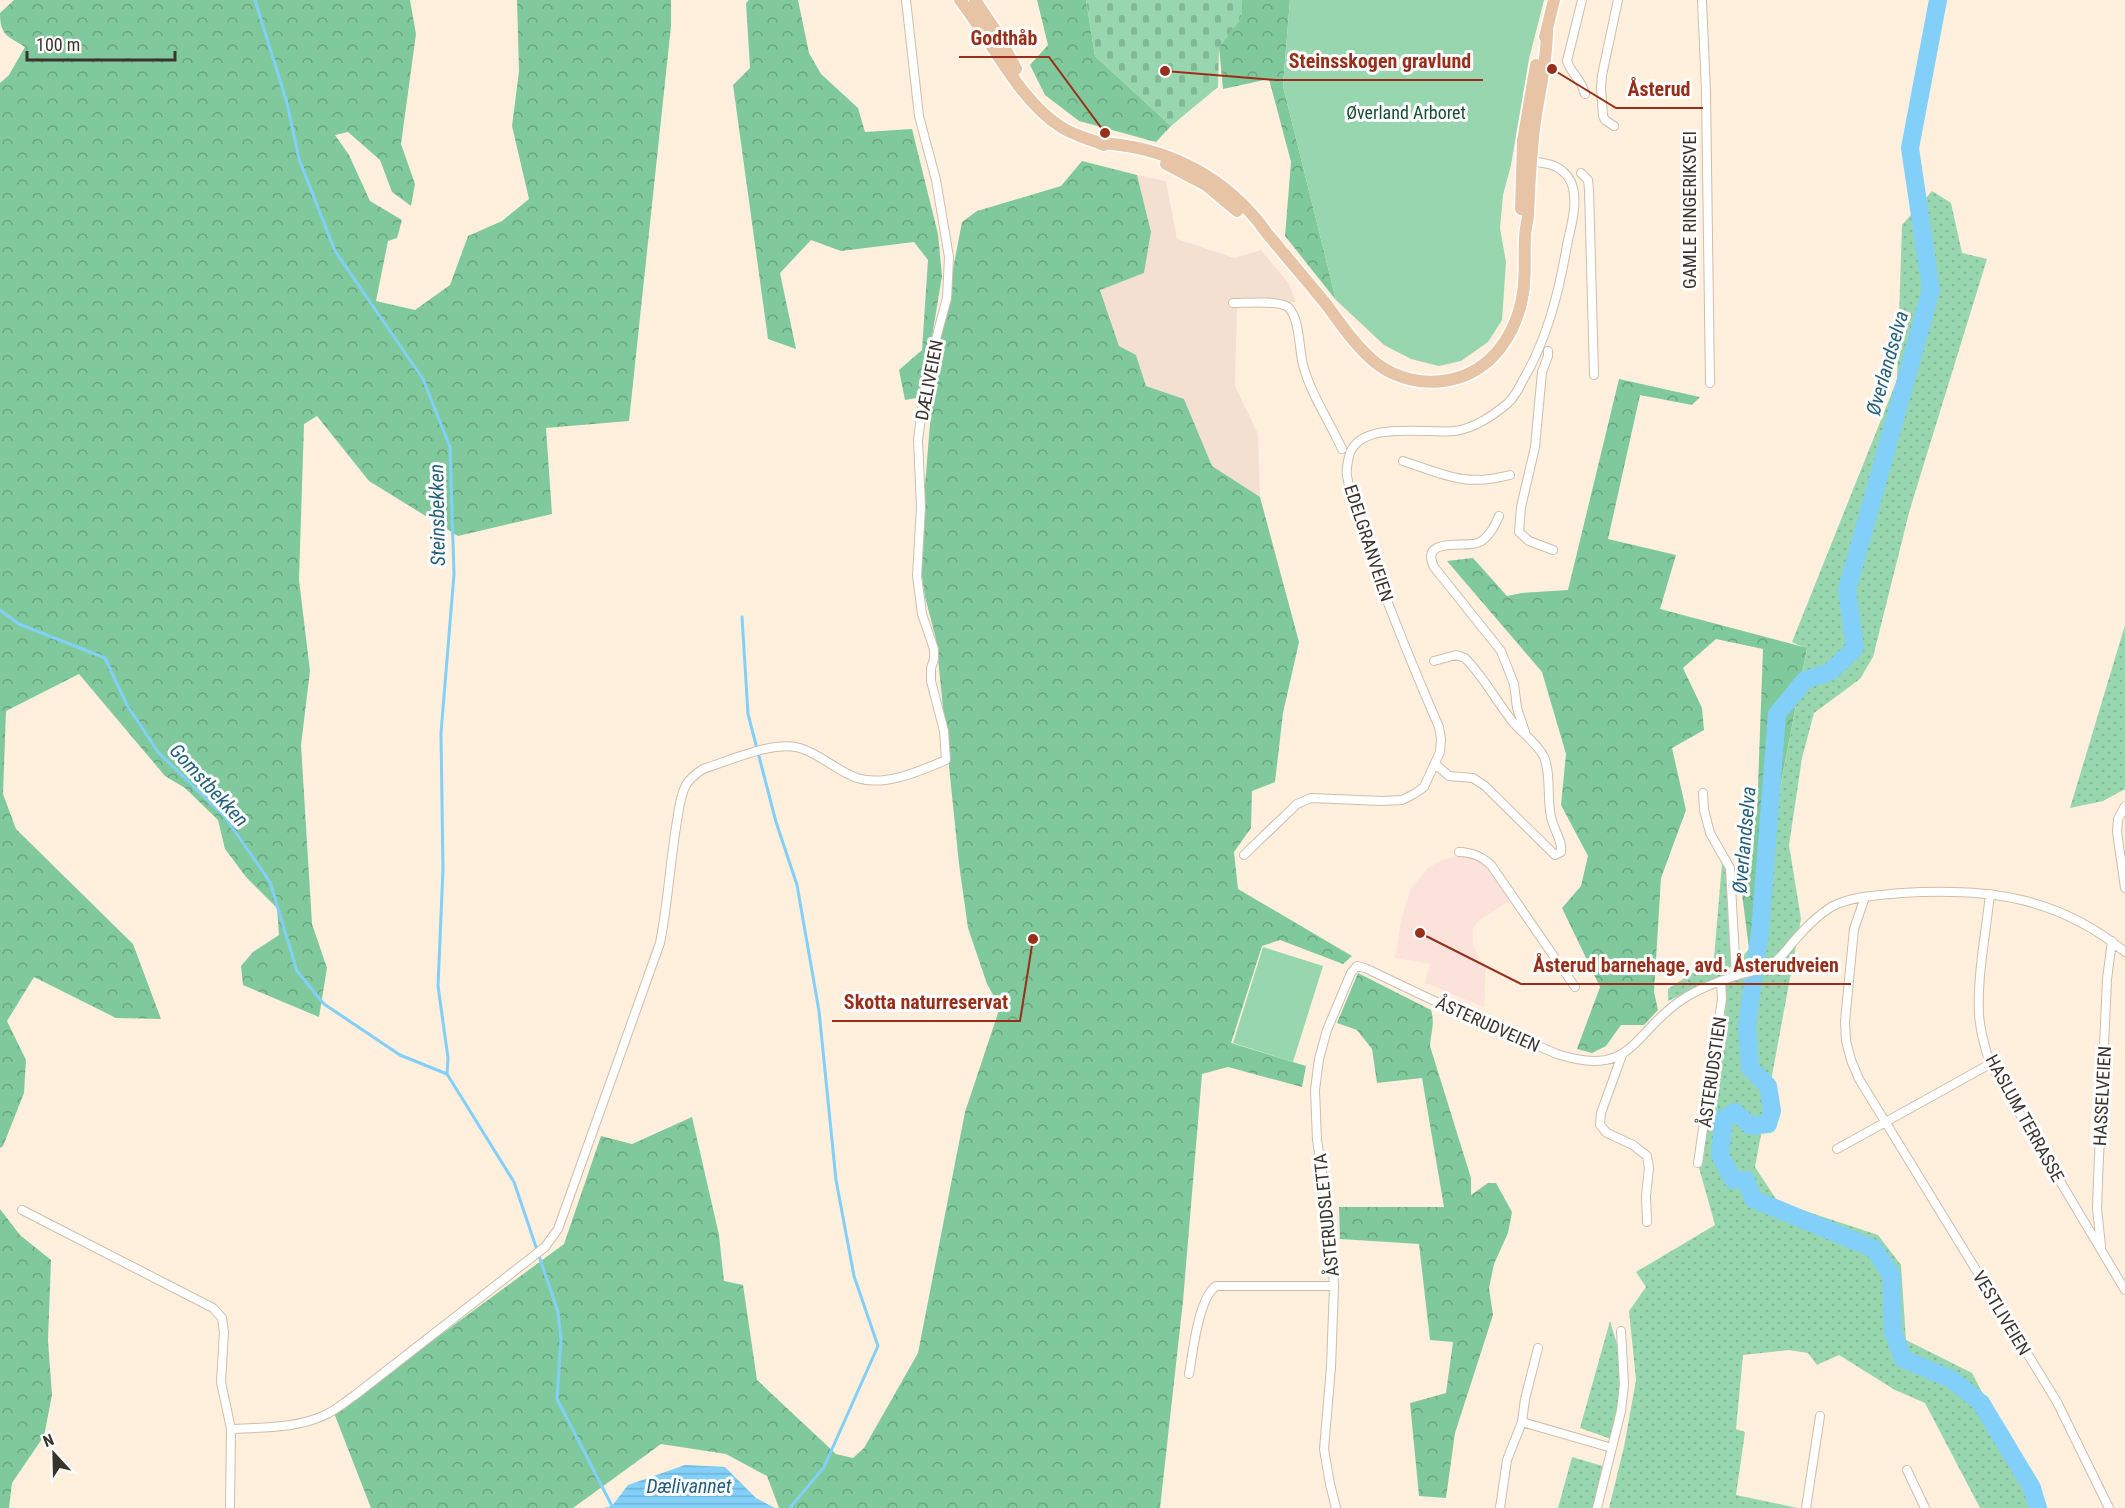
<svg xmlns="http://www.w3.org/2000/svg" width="2125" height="1508" font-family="'Roboto Condensed',sans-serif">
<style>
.commercial{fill:#f3e0d1}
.education{fill:#fbe2da}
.grass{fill:url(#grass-dots)}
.forest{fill:url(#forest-crowns)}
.cemetery{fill:url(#cemetery-stones)}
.garden{fill:#97d6af}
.water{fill:url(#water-rules)}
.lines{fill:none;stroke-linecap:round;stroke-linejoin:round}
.stream{stroke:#82cff9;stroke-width:3}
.river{stroke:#82cff9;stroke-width:18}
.street-casing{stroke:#cdbeac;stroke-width:10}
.primary-casing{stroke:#fff;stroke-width:15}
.street{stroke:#fff;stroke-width:8}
.primary{stroke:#e6c4a5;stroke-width:12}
.labels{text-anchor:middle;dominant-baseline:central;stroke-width:6;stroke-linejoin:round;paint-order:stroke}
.park-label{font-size:18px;fill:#174e31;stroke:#fff}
.street-label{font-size:18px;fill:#3a342d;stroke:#fff}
.water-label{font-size:20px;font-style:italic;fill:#245f7c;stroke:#fff}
.leader{fill:none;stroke:#982f1a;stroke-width:2}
.callout-dot{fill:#982f1a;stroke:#fff;stroke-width:2}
.callout-label{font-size:20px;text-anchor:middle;font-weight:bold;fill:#982f1a;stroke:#fff;stroke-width:6;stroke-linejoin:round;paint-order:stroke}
</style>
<defs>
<pattern id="grass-dots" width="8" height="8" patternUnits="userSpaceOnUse" patternTransform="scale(1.5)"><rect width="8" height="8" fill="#97d6af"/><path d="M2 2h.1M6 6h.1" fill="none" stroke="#83b897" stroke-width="1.8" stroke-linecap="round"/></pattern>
<pattern id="forest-crowns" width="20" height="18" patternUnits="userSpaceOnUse" patternTransform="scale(1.5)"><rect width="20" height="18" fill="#80c99c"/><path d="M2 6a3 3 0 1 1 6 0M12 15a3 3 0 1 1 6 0" fill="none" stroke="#6aa480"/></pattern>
<pattern id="cemetery-stones" width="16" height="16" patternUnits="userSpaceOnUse" patternTransform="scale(1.5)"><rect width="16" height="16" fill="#97d6af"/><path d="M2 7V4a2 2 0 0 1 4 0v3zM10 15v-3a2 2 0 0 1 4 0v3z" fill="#83b897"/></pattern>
<pattern id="water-rules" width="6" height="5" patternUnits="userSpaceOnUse" patternTransform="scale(1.5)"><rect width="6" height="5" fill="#82cff9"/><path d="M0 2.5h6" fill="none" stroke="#71b2d6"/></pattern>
</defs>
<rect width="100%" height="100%" fill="#ffefdc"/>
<!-- commercial -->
<path class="commercial" d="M1137,175L1166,181L1177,239L1234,258L1261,250L1289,284L1296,302L1237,307L1235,386L1258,434L1260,497L1212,466L1184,399L1146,386L1136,355L1119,346L1100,289L1144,273L1151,232Z"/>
<!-- education -->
<path class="education" d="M1462,855L1481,861L1511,900L1478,921L1473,929V944L1480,961L1486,965L1484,1007L1425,983L1430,964L1395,958L1401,920L1411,888L1429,867L1442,860Z"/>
<!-- grass -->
<path class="grass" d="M1932,191L1951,203L1962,253L1987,259L1910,509L1873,657L1860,679L1814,713L1802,758L1789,845L1801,919L1755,1167L1778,1202L1878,1235L1901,1265L1906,1340L1972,1373L2043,1508H1980L1925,1403L1895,1390L1839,1355L1817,1365L1808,1353L1789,1350L1743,1355L1736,1429L1745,1432L1736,1495L1798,1508H1609L1624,1447L1636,1380L1629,1311L1646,1287L1636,1272L1715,1225L1698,1164L1724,978L1749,949L1807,649L1792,642L1897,380L1902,225Z
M2125,625V789L2103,801L2070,808Z
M1722,863L1727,864L1734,963L1720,977L1668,1001V989L1714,958Z
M1610,1321L1620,1354L1621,1394L1611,1439L1580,1428Z
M1572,1457L1606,1467L1595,1508H1558Z"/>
<!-- forest -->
<path class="forest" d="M14,0H410L416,34L401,144L415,184L411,206L392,192L380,160L348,132L335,135L349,155L370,201L402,220L397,238L388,241L376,301L415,310L450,285L468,236L502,221L529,199L512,126L519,71L517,0H671V26L629,421L546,428L552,514L458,536L369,481L317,416L304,424L299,580L310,671L301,745L312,924L327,968L319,1017L243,985L241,966L253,952L279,935L277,908L246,877L225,849L218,820L185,788L165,776L79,674L6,711L3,794L16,829L133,944L161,1019L116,1018L34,977L7,1021L26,1060L24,1093L3,1146L0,1148V83L9,75L25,47C8,36 0,36 0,13Z
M749,0H798L809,53L821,74L858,108L865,132L912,129L938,234L942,276L922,397L905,400L899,370L922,350L928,260L914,242L841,251L811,240L780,273L796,349L768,339L733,85L750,68L746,3Z
M1037,0H1086L1095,56L1171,126L1156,142L1079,121L1045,95L1030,65L1048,45Z
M1242,0H1290L1283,86L1336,300L1363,334L1285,236L1291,162L1269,79L1223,89L1219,47L1242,17Z
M1082,161L1137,175L1151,232L1144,273L1100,290L1119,346L1136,355L1146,386L1184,399L1212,466L1260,497L1299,642L1283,713L1275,782L1252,791L1251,828L1234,852L1238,889L1352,956L1343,964L1280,940L1262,946L1231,1043L1306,1066L1302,1087L1228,1067L1202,1074L1183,1301L1160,1508H779L767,1476L726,1454L661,1444L573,1508H371L334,1413L564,1244L601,1136L632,1144L692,1117L719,1235L724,1281L743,1285L757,1380L836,1454L853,1458L864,1448L918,1353L965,1112L1000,1007L987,984L968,928L959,864L936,639L925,597L919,558L935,363L962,222L977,211L1061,186Z
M1619,379L1700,397L1692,405L1640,395L1608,539L1676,555L1660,609L1807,648L1749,949L1738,862L1757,813L1763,649L1716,639L1683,668L1702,708L1704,730L1672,748L1686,810L1661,878L1654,992L1658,1010L1644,1025H1621L1606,1046L1592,1053L1577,1049L1600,987L1562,908L1581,886L1588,856L1561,805L1566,754L1542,672L1447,561L1473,558L1507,596L1522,593L1568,590Z
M1358,973L1431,1010C1435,1023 1431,1032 1430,1046L1471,1178V1195L1488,1183H1496L1512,1212L1508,1233L1494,1264L1489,1288L1493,1315L1455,1433L1446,1498L1419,1496L1410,1403L1446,1393L1453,1342L1430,1340L1419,1244L1340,1239L1339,1207H1444L1422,1078L1377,1083L1372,1049L1357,1030L1337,1023Z
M0,1209L20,1235L51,1260L48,1341L52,1395L44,1436L12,1483L9,1508H0Z"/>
<!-- cemetery -->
<path class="cemetery" d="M1086,0H1242V17L1219,48L1218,87L1171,126L1095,56Z"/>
<!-- garden -->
<path class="garden" d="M1290,0H1544L1529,59L1511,165L1503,195L1500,228L1506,262L1502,320L1488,342L1461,361L1439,366L1411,359L1384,345L1336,300L1283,86Z
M1263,947L1323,966L1293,1062L1233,1043Z"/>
<!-- water -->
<path class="water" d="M685,1465L725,1467L756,1498L775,1508H603L612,1506L628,1485Z"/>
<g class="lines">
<!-- stream -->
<path class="stream" d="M255,0L287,103L299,159L335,251L423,379L450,447L454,574L441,733L443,869L438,986L448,1058L447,1074
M0,610L19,624L105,658L127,705L158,752L225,817L270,882L297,971L324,1004L400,1055L447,1074
M742,617L748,714L776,822L797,885L819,1011L836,1180L854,1276L878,1346L824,1467L790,1508
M447,1074L514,1182L558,1312L561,1339L557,1399L612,1506"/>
<!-- river -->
<path class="river" d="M1938,0L1910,148L1931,290L1847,590L1855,648L1830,672L1805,680L1777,714L1760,932L1747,1025L1750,1068L1768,1086L1772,1111L1768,1124L1751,1126L1735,1112L1724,1118L1720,1155L1733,1180H1746L1753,1199L1874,1249L1891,1274L1893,1332L1903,1359L1951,1379L1981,1403L2032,1488L2038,1508"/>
<defs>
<path id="street" d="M1582,0L1567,61C1571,74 1581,78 1585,94
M1702,0L1706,92L1710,383
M1614,126L1605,120L1603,116L1601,88L1602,75L1618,0
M1581,173L1588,180L1589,190L1594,375
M1233,303C1246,303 1278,300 1288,307C1300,318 1299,350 1303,365C1311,395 1329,420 1342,449
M1548,351V356L1542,372L1535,447L1521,507L1519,532L1529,541L1553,550
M1403,461C1445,475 1465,487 1510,475
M1499,516C1495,525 1490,536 1480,542C1469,549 1419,535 1434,567L1501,651L1514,684L1517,708L1525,732
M1434,661L1456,655L1465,658C1484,677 1496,701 1513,722C1522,733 1538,744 1544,757C1551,773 1547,799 1551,817C1553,828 1563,842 1561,852L1555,855L1485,786L1473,778L1449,776L1435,764
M1703,793L1704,810L1710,833L1730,868L1736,976
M2125,806L2118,819L2117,832L2125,888
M1459,852C1472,852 1481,856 1491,865L1575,987
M1244,855L1297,804L1311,798L1382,801L1402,800L1414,794L1424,787L1440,752L1441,739L1439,727C1413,667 1388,607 1367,545C1360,522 1351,499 1347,476C1346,470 1348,459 1350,453C1363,420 1427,434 1455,431C1475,428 1492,416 1507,404C1514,398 1518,390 1522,382C1547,340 1559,292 1567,245C1571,226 1579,201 1571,182C1562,164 1546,163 1529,161
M1990,894C1986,932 1977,977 1979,1014C1980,1031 1985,1048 1990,1064L2125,1290
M1865,897L1854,929L1845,1021L1846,1041L1851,1060L1859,1079L2057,1402L2109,1508
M1622,1055L1601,1113L1600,1125L1607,1133L1633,1145L1647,1156L1649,1168L1646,1196L1647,1222
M1837,1149L1990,1064
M1698,1163L1722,999L1721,981
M22,1210L213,1308L222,1318L224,1332L221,1382L231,1429L230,1508
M2101,1246L2097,1208L2098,1180L2107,979L2112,941
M1538,1348L1525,1399L1522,1422L1612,1448
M1189,1374C1193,1352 1198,1299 1216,1286H1334
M231,1429C263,1427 297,1429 327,1414C337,1409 345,1402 354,1396L545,1247L558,1229L660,943C668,903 670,862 677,821C679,809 680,796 686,785C690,778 697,773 703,769C729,761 774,740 800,748C820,754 837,771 857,778C885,787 920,771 946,760L944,731L931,681V668L934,659V649L922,614L917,576L921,507L918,440L927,372L947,298L949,257L936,180L919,116L906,0
M1907,1470L1925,1508
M1336,1508L1330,1484L1324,1449L1331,1367L1334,1286L1331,1231L1317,1140L1315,1090L1319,1059L1327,1030L1351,973L1357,966L1365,968L1445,1006L1557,1054C1634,1079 1632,1032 1683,999C1700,988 1719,981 1738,975C1749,972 1762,970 1772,964C1781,958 1787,949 1794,941C1805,928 1817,916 1831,907C1852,896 1879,895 1902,893C1987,888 2057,896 2125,952
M1500,1508L1507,1460L1522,1422
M1597,1508L1621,1411L1624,1384L1621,1331
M1806,1508L1820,1416"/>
<path id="primary" d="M960,0C991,39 1019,101 1061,127C1075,136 1090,139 1104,145
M975,0L997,33L1016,69
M1545,37L1554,0
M1099,143C1161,146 1217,172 1257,220C1262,226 1266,233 1271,238C1289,260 1308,282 1326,304C1341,324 1356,347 1376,363C1396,379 1424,385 1449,380C1492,372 1517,333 1523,293C1526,275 1524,256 1525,238C1525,231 1527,223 1528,216C1529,190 1530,165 1533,139C1536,103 1547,67 1547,31
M1166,164L1206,185L1237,211
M1521,209L1523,141L1536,65"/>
</defs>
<!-- street casing -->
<use href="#street" class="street-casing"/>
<!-- primary casing -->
<use href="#primary" class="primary-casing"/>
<!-- street -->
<use href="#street" class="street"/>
<!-- primary -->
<use href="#primary" class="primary"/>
</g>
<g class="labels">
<!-- park labels -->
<g class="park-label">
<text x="1406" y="112">Øverland Arboret</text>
</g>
<!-- street labels -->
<g class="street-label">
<text transform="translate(1689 210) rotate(-90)">GAMLE RINGERIKSVEI</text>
<text transform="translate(929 380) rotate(-79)">DÆLIVEIEN</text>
<text transform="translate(1369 543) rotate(72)">EDELGRANVEIEN</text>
<text transform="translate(1488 1024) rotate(24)">ÅSTERUDVEIEN</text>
<text transform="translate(1712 1072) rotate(-82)">ÅSTERUDSTIEN</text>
<text transform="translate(2102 1096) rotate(-87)">HASSELVEIEN</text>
<text transform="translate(2025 1118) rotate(61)">HASLUM TERRASSE</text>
<text transform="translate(1326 1215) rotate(-96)">ÅSTERUDSLETTA</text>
<text transform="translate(2002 1313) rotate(59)">VESTLIVEIEN</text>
</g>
<!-- water labels -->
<g class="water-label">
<text transform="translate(1887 363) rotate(-74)">Øverlandselva</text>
<text transform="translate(437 515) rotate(-91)">Steinsbekken</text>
<text transform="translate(209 785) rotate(47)">Gomstbekken</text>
<text transform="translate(1744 840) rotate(-85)">Øverlandselva</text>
<text x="689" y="1486">Dælivannet</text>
</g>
</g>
<!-- callouts -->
<path class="leader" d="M1105 133L1049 57H959M1165 71L1276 80H1483M1552 69L1616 108H1703M1420 933L1521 984H1851M1033 939L1020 1021H832"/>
<g class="callout-dot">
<circle cx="1105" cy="133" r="6"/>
<circle cx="1165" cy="71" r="6"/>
<circle cx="1552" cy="69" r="6"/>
<circle cx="1420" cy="933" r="6"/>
<circle cx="1033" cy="939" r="6"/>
</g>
<g class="callout-label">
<text x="1004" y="45">Godthåb</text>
<text x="1380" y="68">Steinsskogen gravlund</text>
<text x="1659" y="96">Åsterud</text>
<text x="1686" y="972">Åsterud barnehage, avd. Åsterudveien</text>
<text x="926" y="1009">Skotta naturreservat</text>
</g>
<!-- north arrow -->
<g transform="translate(54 1454) rotate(338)" stroke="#ffffff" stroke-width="4.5" paint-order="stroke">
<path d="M0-4.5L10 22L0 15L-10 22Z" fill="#3a342d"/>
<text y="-9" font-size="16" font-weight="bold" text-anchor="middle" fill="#3a342d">N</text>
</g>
<!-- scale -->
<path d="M27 51v9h148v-9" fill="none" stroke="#3a342d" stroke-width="3"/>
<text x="36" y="51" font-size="18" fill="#3a342d" stroke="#ffffff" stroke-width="4.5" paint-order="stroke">100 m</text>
</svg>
